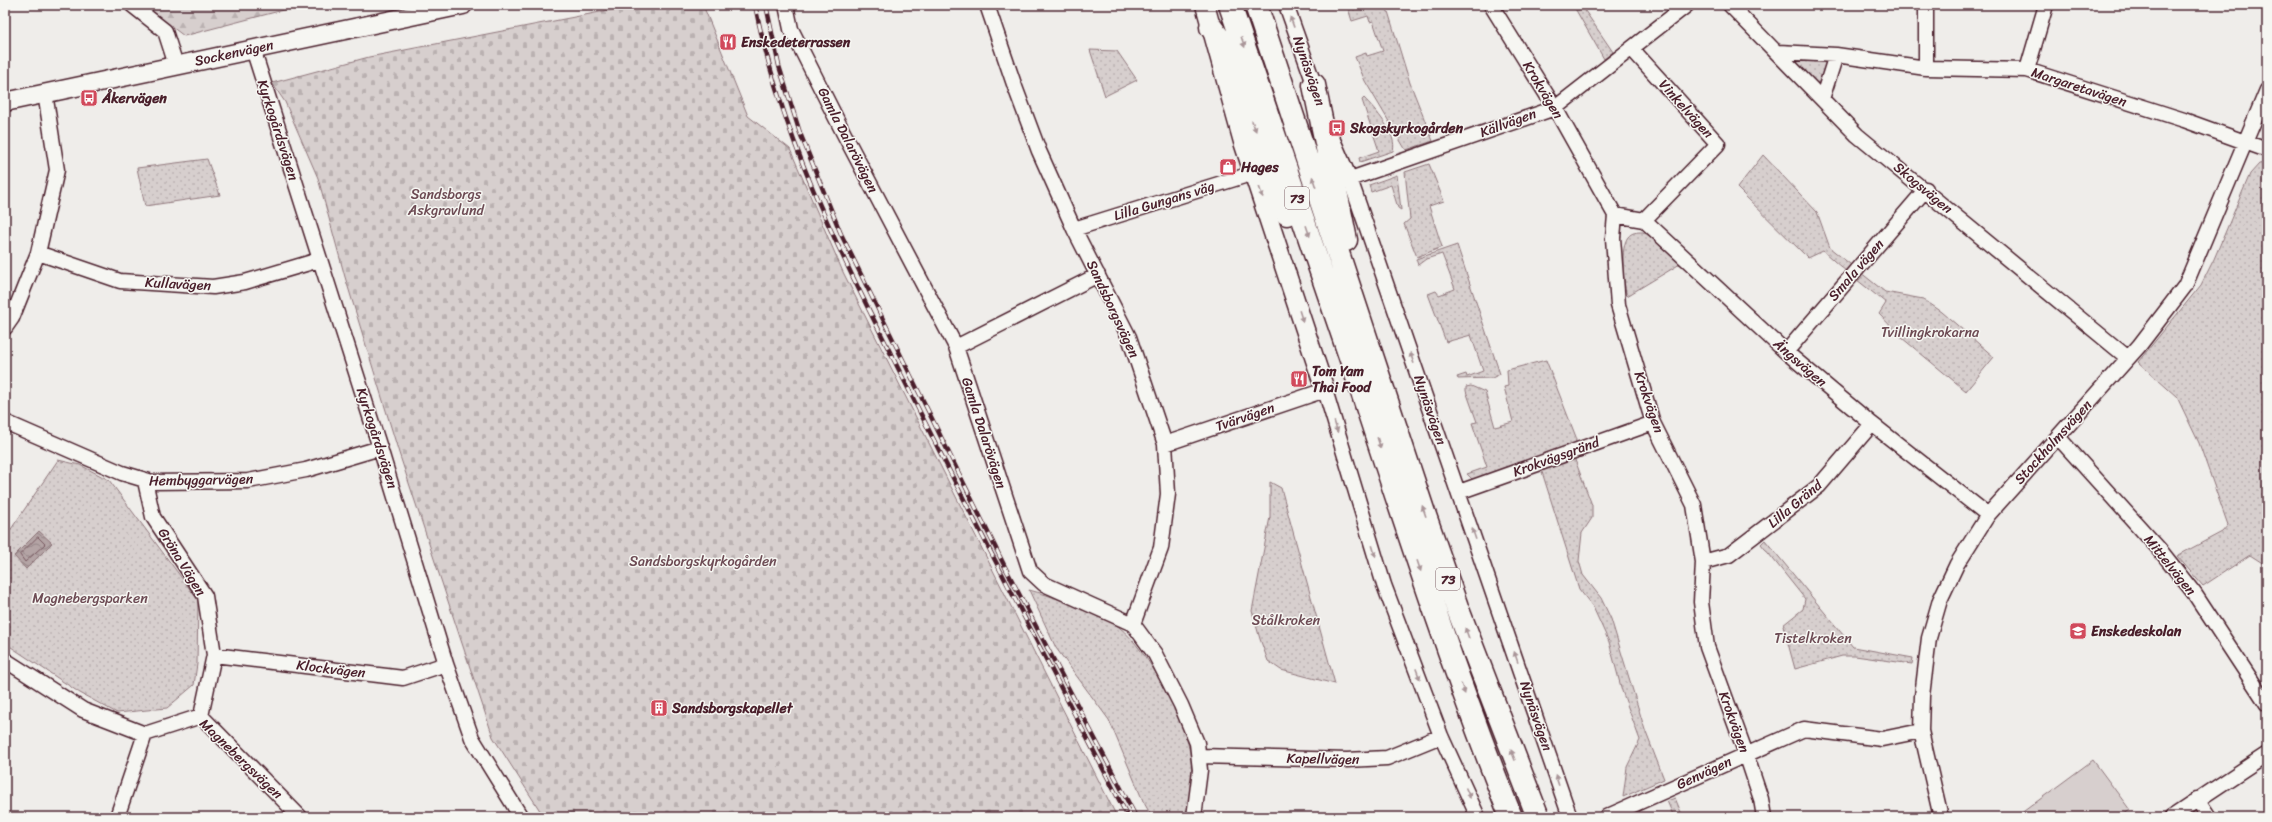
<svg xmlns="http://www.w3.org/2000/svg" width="2272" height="822" font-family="Sriracha,sans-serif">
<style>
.green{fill:url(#green-dots);stroke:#90777c}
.forest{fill:url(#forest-firs);stroke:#90777c}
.cemetery{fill:url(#cemetery-stones);stroke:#90777c}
.pitch{fill:#d7cfce;stroke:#90777c}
.water{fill:url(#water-waves);stroke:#8a6f74}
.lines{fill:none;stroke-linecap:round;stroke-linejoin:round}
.shore{stroke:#74545c;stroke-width:1}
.minor-casing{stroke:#4a1f2b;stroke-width:17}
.tertiary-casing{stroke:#4a1f2b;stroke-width:21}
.trunk-casing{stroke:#4a1f2b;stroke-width:25}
.minor{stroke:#f6f6f2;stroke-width:14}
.tertiary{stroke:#f6f6f2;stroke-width:18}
.trunk{stroke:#f6f6f2;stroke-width:22}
.rail-casing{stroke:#4a1f2b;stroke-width:4.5}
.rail{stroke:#f6f6f2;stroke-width:3;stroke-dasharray:9;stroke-linecap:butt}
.oneway{fill:#a99598}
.labels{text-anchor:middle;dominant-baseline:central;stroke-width:3;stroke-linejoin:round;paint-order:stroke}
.shield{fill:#f6f6f2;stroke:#7e6067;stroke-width:1}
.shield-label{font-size:13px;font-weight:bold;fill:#4a1f2b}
.poi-label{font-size:14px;font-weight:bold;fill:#4a1f2b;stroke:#f6f6f2;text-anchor:start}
.street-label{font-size:14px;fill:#4a1f2b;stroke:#f6f6f2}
.park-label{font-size:14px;fill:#6d4b54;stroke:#f6f6f2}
</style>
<defs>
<pattern id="green-dots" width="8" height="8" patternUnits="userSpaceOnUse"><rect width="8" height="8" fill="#d7cfce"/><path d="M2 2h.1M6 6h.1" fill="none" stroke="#bab1b1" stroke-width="1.8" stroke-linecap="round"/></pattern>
<pattern id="forest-firs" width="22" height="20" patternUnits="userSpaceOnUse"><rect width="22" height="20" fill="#d7cfce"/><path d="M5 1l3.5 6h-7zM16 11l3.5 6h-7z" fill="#bab1b1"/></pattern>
<pattern id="cemetery-stones" width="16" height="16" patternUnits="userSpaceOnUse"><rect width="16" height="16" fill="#d7cfce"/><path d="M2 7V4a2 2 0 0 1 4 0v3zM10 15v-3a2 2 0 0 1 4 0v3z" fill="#bab1b1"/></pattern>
<pattern id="water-waves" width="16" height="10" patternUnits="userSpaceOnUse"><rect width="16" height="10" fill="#b4a4a5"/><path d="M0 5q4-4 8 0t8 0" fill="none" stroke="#948587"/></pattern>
</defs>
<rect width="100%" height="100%" fill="#efedea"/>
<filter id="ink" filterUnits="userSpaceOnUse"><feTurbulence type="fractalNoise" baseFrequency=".025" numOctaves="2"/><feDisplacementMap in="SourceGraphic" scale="8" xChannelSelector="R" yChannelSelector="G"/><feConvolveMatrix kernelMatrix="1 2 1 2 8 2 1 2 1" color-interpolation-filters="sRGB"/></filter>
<g filter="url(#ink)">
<!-- green -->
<path class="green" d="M1347,5H1386L1410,83L1433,141L1406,150L1404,147L1365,81L1355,57L1366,53L1367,56L1383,51L1373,21L1370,22L1368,16L1352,21Z
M1573,5H1581L1613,52L1604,59Z
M1090,50L1117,51L1137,80L1105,96Z
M1797,58L1827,60L1820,84H1817L1796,63L1795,60Z
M1364,98C1375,109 1398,135 1393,151L1360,162L1359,158L1379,151L1362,100Z
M1763,155L1817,212L1830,248L1885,292L1923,299L1942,312L1994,357L1966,391L1902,338L1879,314L1886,303C1864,285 1843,270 1823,251L1808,258L1737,188Z
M207,159L220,195L145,206L137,168Z
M2267,163V566L2250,555L2203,586L2177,556L2222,532L2228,525L2199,443L2177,397L2138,362L2201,285L2214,259L2250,174L2259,164Z
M1429,164L1444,201L1429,206L1442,247L1417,257L1404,224L1410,219L1405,172Z
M1397,175L1401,210L1398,208L1391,185L1371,192L1369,185Z
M1643,232L1651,237L1680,264L1627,296C1623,284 1620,247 1628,237C1632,232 1637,232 1643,232Z
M1457,245L1500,374L1492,378L1458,379L1457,377L1466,374L1467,377L1483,371L1471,335L1446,342L1428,294L1436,291L1439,295L1455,289L1442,254L1426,259L1418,265L1416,259Z
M1546,360L1576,437L1575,460L1592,505V518L1582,533L1579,561L1583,575L1601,598L1611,619L1645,730L1664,779L1623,797L1627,767L1640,740L1622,691L1609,642L1593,607L1579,589L1542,472L1532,458L1473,480L1467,474L1487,467L1472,423L1477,422L1466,391V387L1471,386L1485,392L1495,427L1513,422L1504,387L1508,386L1507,370Z
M58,460L80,465L109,480L198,600L197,664L194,685L167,708L117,713L80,693L5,643V538Z
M1270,482L1281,488L1335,684L1281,670L1268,661L1260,639L1252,611L1270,517Z
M1765,540L1853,647L1913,658L1912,664L1855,656H1842L1795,669L1783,625L1803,609L1805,599L1761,544Z
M1029,590C1053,596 1074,605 1097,616C1104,620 1113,622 1119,627C1148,650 1187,722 1191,759C1193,778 1191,799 1187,817H1152L1143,801L1109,720L1056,648Z
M1675,798L1683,817H1674L1667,801Z"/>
<!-- forest -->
<path class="forest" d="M143,5H302L184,36Z"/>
<!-- cemetery -->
<path class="cemetery" d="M636,5H703L748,116L790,149L843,272L1117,817H544L493,737L399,453L345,277L318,178L285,102L272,83L369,57Z"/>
<!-- pitch -->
<path class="pitch" d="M2093,760L2130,810L2120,817H2016Z"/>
<!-- water -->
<path class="water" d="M39,531L52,543L26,569L14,556Z"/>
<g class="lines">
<!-- shore -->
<path class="shore" d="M38,537L45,544L25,562L20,555Z"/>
<defs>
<path id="minor" d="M132,5L165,31L176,65
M786,5L791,29L844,134L956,347L1030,571L1044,584L1133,624L1155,654L1181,705L1197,743L1200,770L1194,817
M987,5L1015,87L1039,151L1074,229L1129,337L1165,444L1168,494L1161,548L1133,624
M1286,5L1317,92
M1491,5L1555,108L1615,215L1613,238L1618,305L1653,423L1694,505L1703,562L1701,602L1707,647L1746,754L1761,799L1764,817
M1730,5L1857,135L2128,358
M1926,5V68
M253,49L380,448L446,664L472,738L521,817
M1632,49L1718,144L1644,220
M1778,52L1836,55L1926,68L2027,70L2184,120L2267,150
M2027,70L2046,5
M1822,99L1836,55
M1333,140L1350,179L1570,817
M1350,179L1555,108L1687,5
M1615,215L1644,220L1786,352L1872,424L1988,515
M1074,229L1254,173
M38,253L120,281L213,287L245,282L319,260
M5,328L12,318L38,253L57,170L45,93
M956,347L1098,275
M1786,352L1926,189
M5,422L122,473L152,482L248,481L306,470L380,448
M2058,437L2160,550L2194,593L2267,704
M1165,444L1325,390L1384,585L1441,736L1478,817
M145,481L153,517L205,596L214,655L201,716
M1459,492L1653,423
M1703,562L1729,555L1819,486L1872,424
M214,655L403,678L446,664
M5,660L83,710L145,734L201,716L300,817
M1199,756L1347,760L1387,758L1441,736
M2197,799L2209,817
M117,817L145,734
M1606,817L1804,729L1882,739L1921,731
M1941,817L1921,731L1922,696L1929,638L1940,600L1957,564L1988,515L2139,346L2185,286L2267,90
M2172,817L2267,754"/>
<path id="tertiary" d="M1205,5L1243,142L1325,390
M5,102L463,5"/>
<path id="trunk" d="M1230,5C1274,133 1318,261 1361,389C1408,532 1455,677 1511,817
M1256,5L1423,510L1457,607L1538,817
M1211,27L1224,45L1287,214
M1314,85L1346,240"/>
</defs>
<!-- minor casing -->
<use href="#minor" class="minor-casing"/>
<!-- tertiary casing -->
<use href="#tertiary" class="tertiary-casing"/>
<!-- trunk casing -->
<use href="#trunk" class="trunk-casing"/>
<!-- minor -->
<use href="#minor" class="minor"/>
<!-- tertiary -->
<use href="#tertiary" class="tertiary"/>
<!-- trunk -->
<use href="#trunk" class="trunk"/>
<defs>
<path id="rail" d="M755,5C783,145 845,262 908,388C979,532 1054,674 1128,817
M766,5L779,66L800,133L841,234L1007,571L1136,817"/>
</defs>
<!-- rail casing -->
<use href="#rail" class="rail-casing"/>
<!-- rail -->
<use href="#rail" class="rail"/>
</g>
<!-- one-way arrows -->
<defs><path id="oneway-solid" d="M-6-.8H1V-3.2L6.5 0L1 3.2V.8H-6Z"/></defs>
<g class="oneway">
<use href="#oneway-solid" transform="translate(1292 22) rotate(-110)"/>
<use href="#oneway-solid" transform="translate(1243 42) rotate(71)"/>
<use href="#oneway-solid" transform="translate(1254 126) rotate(69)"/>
<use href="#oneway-solid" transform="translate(1314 182) rotate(-108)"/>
<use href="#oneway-solid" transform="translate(1261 192) rotate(71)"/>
<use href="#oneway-solid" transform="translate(1308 231) rotate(71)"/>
<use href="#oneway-solid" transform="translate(1301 316) rotate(72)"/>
<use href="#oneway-solid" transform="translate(1412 358) rotate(-109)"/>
<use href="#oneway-solid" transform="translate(1336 427) rotate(73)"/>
<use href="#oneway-solid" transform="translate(1379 443) rotate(72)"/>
<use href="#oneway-solid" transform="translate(1424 511) rotate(-109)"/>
<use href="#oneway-solid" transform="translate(1474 534) rotate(-109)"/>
<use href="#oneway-solid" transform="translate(1374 551) rotate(73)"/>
<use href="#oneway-solid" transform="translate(1419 566) rotate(71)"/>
<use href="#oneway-solid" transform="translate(1467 633) rotate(-110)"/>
<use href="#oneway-solid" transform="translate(1516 657) rotate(-109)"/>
<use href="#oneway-solid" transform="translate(1418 674) rotate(69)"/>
<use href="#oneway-solid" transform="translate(1463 689) rotate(70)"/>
<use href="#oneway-solid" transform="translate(1513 755) rotate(-111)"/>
<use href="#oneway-solid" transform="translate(1557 780) rotate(-109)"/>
<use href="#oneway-solid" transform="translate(1468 793) rotate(66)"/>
</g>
</g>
<!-- icons -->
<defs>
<symbol id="restaurant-square" viewBox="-11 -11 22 22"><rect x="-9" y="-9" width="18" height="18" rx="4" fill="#d1495b" stroke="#f6f6f2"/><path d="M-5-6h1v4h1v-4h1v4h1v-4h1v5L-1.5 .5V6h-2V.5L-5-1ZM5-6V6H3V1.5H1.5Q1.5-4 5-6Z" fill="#fff"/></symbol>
<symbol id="bus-square" viewBox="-11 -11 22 22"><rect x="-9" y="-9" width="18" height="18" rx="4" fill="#d1495b" stroke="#f6f6f2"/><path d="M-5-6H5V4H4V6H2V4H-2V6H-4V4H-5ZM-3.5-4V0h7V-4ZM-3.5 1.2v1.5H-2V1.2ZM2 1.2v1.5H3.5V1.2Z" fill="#fff"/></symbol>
<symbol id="shop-square" viewBox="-11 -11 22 22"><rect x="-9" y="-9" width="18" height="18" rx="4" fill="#d1495b" stroke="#f6f6f2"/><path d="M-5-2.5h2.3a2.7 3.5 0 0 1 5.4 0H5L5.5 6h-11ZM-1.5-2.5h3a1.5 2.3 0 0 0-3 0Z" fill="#fff"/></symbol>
<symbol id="school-square" viewBox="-11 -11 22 22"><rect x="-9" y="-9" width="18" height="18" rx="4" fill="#d1495b" stroke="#f6f6f2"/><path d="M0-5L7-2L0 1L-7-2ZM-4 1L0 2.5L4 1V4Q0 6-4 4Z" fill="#fff"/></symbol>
<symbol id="building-square" viewBox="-11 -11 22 22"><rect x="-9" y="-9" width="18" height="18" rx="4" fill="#d1495b" stroke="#f6f6f2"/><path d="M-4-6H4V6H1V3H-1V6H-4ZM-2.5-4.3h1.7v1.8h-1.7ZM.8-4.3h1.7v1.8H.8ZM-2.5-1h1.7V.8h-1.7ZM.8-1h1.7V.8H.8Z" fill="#fff"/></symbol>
</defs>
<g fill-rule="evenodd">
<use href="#restaurant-square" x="718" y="32" width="20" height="20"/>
<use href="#bus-square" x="79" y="88" width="20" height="20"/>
<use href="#bus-square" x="1327" y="118" width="20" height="20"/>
<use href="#shop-square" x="1218" y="157" width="20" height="20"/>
<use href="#restaurant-square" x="1289" y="369" width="20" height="20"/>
<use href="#school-square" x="2068" y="621" width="20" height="20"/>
<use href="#building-square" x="649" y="698" width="20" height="20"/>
</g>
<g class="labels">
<!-- shield labels -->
<g class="shield">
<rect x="1285" y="187" width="24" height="22" rx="3"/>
<rect x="1436" y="568" width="24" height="22" rx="3"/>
</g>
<g class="shield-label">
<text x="1297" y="198">73</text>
<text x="1448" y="579">73</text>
</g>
<!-- poi labels -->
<g class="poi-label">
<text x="741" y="42">Enskedeterrassen</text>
<text x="102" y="98">Åkervägen</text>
<text x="1350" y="128">Skogskyrkogården</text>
<text x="1241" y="167">Hages</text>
<text x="1312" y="371">Tom Yam<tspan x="1312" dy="16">Thai Food</tspan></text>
<text x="2091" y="631">Enskedeskolan</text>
<text x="672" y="708">Sandsborgskapellet</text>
</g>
<!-- street labels -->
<g class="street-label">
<text transform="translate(234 53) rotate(-12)">Sockenvägen</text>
<text transform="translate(1309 71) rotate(71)">Nynäsvägen</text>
<text transform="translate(2079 87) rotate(18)">Margaretavägen</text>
<text transform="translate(1543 90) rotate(59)">Krokvägen</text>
<text transform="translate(1686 109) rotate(48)">Vinkelvägen</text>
<text transform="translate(1508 123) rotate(-20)">Källvägen</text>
<text transform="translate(278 130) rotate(72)">Kyrkogårdsvägen</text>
<text transform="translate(848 140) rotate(63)">Gamla Dalarövägen</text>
<text transform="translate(1923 188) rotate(40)">Skogsvägen</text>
<text transform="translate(1164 201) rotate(-17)">Lilla Gungans väg</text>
<text transform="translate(1856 270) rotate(-49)">Smala vägen</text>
<text transform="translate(178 284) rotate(3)">Kullavägen</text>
<text transform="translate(1113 309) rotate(65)">Sandsborgsvägen</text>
<text transform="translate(1800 363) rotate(41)">Ängsvägen</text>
<text transform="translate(1649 402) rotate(71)">Krokvägen</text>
<text transform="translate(1430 410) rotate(71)">Nynäsvägen</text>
<text transform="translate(1245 417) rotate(-19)">Tvärvägen</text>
<text transform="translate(984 433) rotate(72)">Gamla Dalarövägen</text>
<text transform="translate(377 438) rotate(72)">Kyrkogårdsvägen</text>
<text transform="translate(2053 442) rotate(-48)">Stockholmsvägen</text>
<text transform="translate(1556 457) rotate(-20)">Krokvägsgränd</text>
<text transform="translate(201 480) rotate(-1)">Hembyggarvägen</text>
<text transform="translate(1795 504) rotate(-40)">Lilla Gränd</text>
<text transform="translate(182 562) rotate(58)">Gröna Vägen</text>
<text transform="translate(2170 565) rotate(51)">Mittelvägen</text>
<text transform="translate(331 669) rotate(7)">Klockvägen</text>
<text transform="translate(1536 716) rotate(71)">Nynäsvägen</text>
<text transform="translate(1734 722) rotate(70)">Krokvägen</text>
<text transform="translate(241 759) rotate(44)">Magnebergsvägen</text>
<text transform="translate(1323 759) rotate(1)">Kapellvägen</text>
<text transform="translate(1704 773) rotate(-25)">Genvägen</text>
</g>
<!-- park labels -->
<g class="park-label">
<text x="446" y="194">Sandsborgs<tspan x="446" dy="16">Askgravlund</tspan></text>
<text x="1930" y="332">Tvillingkrokarna</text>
<text x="703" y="561">Sandsborgskyrkogården</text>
<text x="90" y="598">Magnebergsparken</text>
<text x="1286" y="620">Stålkroken</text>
<text x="1813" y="638">Tistelkroken</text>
</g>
</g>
<!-- margin -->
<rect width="2272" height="822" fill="none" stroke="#f6f6f2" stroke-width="20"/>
<rect x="10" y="10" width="2252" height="802" fill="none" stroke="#4a1f2b" stroke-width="1.5" filter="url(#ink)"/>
</svg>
